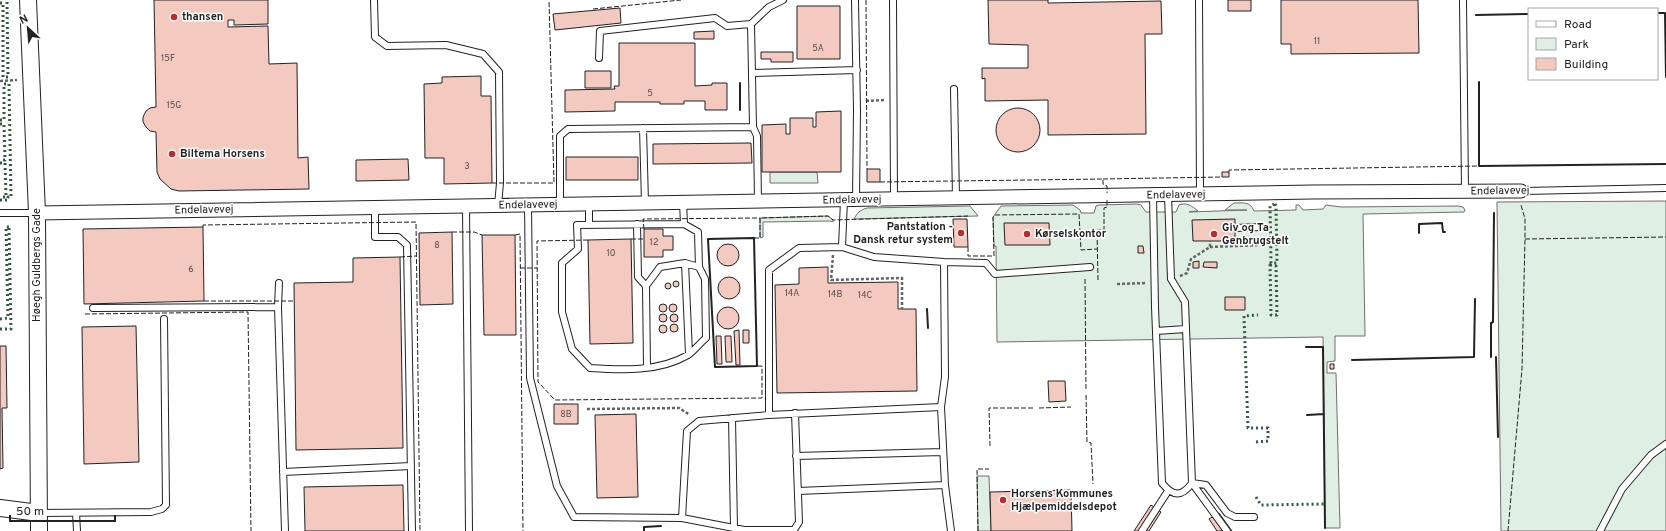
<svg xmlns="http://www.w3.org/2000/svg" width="1666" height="531" font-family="Overpass,sans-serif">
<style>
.green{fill:#e0efe3;stroke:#6f6f6f}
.building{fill:#f3c9c0;stroke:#222}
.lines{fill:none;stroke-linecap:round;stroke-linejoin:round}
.service-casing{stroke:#222;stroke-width:8}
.minor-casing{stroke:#222;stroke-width:15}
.tertiary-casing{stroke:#222;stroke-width:18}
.path{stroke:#646464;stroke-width:2.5;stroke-dasharray:3 2;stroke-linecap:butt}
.service{stroke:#fff;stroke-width:6}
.minor{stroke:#fff;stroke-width:13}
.tertiary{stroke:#fff;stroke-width:16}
.hedge{stroke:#2f5e38;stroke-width:3;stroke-dasharray:2 3;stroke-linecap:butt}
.fence{stroke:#222;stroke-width:1;stroke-dasharray:5 2;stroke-linecap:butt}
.wall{stroke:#222;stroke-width:2}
.poi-dot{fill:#c62828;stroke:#fff;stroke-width:1.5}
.labels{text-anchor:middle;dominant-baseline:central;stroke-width:3;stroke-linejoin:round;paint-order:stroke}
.number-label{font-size:9px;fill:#564c4a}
.poi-label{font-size:11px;font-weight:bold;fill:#222;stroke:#fff;text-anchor:start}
.street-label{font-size:11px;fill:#222;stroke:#fff}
</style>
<rect width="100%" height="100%" fill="#fff"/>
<!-- green -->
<path class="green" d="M770,172H817L818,183H770Z
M1666,201V531H1501L1497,202Z
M1234,203C1243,203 1250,201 1254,211L1296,210V205H1299L1303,210L1323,209L1326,205L1341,207L1458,206L1463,207L1465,210L1464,212L1363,214L1365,336H1335V361L1327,362V373H1336L1340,528H1325L1323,337L997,342L996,246H994L993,217L1001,206L1073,205L1080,210L1081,213H1094L1096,206L1099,205L1137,204L1141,205L1146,212H1176L1179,205C1187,202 1192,206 1198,211L1189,212L1247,210H1225Z
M970,206L978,216L854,219C857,213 860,210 867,208Z
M828,216L833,220V222L830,221L763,222V237L760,238V218Z
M977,476H989L991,531H978Z"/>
<!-- building -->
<path class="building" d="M154,0H268V24L234,25V20H228V27L268,26L269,64L297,63L298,158L308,157L309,189L179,191L171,189L160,179L157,172L156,132L150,131L146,127L143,122V117L146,111L150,108L156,107Z
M988,0H1048V3L1161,1L1162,34H1145L1146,134L1048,135V100L985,101V78L982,79V68H1028V45L989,44Z
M1228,0H1251V11H1228Z
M1281,0H1418L1419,53L1291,54V44H1281Z
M797,6H840V59H797Z
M620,8L621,23L555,30L553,14Z
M714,31V39H694V32Z
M619,43H695V86L712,85V83H727V110H705V101H684V104H660V102H615V111L565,112V90L615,89L614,86H619Z
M761,52H793V62H771V59H761Z
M585,71H611V88H585Z
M481,76V96H491L492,183L444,184V158H425L424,84L442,83V77Z
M996 130a22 22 0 1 1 44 0a22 22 0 1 1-44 0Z
M841,111V172H762V125L786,124V134H790V118H813V127H816V112Z
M751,143L752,163L653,164V144Z
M566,157H638V180H566Z
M408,159L409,180L356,181V160Z
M867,169H880V182H867Z
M1222,172H1229V177H1222Z
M953,219H967L968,247H954Z
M1235,219V241H1193L1192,220Z
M1004,223H1049L1050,245H1005Z
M203,227L204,301L84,304L83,229Z
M644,229H663V236H673V250H663V257H644Z
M452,232L453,304L420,305L419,233Z
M482,235H515L516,335H484Z
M631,239L633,343L590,344L588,240Z
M717 255a11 11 0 1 1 22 0a11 11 0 1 1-22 0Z
M1138,246H1143L1144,253H1138Z
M400,257L403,448L296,450L294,283L353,282V258Z
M1199,261V268H1193V262Z
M1204,262H1217V268L1203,267Z
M828,267V283L898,282V309H916L917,391L777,393L775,285L799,284V268Z
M718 288a11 11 0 1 1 22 0a11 11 0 1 1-22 0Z
M673 284a3 3 0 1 1 6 0a3 3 0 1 1-6 0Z
M665 286a3 3 0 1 1 6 0a3 3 0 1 1-6 0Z
M1225,297H1245V310H1225Z
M669 308a4 4 0 1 1 8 0a4 4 0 1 1-8 0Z
M659 308a4 4 0 1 1 8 0a4 4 0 1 1-8 0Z
M717 318a11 11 0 1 1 22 0a11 11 0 1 1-22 0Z
M659 318a4 4 0 1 1 8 0a4 4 0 1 1-8 0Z
M670 318a4 4 0 1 1 8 0a4 4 0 1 1-8 0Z
M670 328a4 4 0 1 1 8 0a4 4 0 1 1-8 0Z
M659 329a4 4 0 1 1 8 0a4 4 0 1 1-8 0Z
M136,326L139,462L84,464L82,327Z
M739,330L740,365H736L734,331Z
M743,330H749V343H743Z
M716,336H721L722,364H717Z
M725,336H731L732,362H726Z
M0,346H6L7,408H2L3,468L0,469Z
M1330,364H1334V369H1330Z
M1048,381H1065L1066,401L1049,402Z
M554,404H578V424H554Z
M636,414L638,497L597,498L595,415Z
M403,485L404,531H305L304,487Z
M1071,490L1072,531H991L990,492Z
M1151,505L1161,512L1149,531H1134Z
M1219,513L1232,531H1217L1209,519Z"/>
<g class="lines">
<defs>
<path id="service" d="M374,0L375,37L387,46L446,45L483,54L499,72L500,183L498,205
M855,0L857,110L856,200
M893,0L894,199
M1199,0L1200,194
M1463,0L1465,191
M599,58L600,31L715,18L727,26L751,24L769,7L783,0
M752,73L857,70
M954,89L956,198
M753,127L757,136L758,201
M643,128L645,203
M1521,191L1666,188
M1153,195L1155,307L1162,483C1173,497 1182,497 1192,483L1185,302L1171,279L1168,195
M683,202L684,224L698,232L699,267
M560,204V136L568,129L753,127L751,24
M528,205L530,378L557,486L574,517L682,518L687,431L699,421L769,415V270L799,248L842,247L844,200
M466,206L469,531
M375,207V237H398L407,245L412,531
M0,213H36
M637,224L638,277L646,286
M589,225V205
M1235,228L1261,227
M842,247L874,257L944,262L986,263L995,274L1090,267
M944,262L945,377L941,407L945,485L951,531
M685,263L689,354
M278,307L279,283
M93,308L278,307L285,531
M1156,331L1186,329
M647,367L646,286L660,267L685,263L699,267L705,279L706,338C700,343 694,351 688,355C659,372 622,370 590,368L572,349L562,312V263L578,249L577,225L684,224
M769,415L941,407
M732,418L734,528
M796,456L942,452
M283,472L411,466
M1192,483L1206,485L1227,513L1235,517H1254
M1192,483L1227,531
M798,491L945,485
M39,513L151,512L162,509L166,505L164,319
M76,513L77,531
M682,518L744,530H794L799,522L795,413
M1142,531L1168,491
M1600,531L1622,489L1651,455L1666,444"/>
<path id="minor" d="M37,213L1312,192L1521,191"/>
<path id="tertiary" d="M28,0L37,213L39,531
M0,508L39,513"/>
</defs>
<!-- service casing -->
<use href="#service" class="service-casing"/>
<!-- minor casing -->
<use href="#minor" class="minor-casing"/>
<!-- tertiary casing -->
<use href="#tertiary" class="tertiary-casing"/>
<!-- path -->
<path class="path" d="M0,81L17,80
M866,101L885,100
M1210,247L1261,245
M833,255L831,280L902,278V309
M1180,276L1187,273L1191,259L1210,247V241
M1117,284L1146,283
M587,409L679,408L690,415"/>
<!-- service -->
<use href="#service" class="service"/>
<!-- minor -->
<use href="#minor" class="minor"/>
<!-- tertiary -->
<use href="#tertiary" class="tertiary"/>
<!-- hedge -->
<path class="hedge" d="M0,3H3V77H8L7,0
M0,120H4V84H9L11,197H8V200H0
M0,124H4L5,160H0
M0,163H5L6,197H0
M1275,204L1276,206L1277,263H1271L1270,206Z
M1270,265L1276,266L1277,315H1271Z
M0,319L8,318L6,227H9
M0,329H11L9,227
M1256,442L1268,441V428H1248L1244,316L1258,315
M1256,497L1261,505L1325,504"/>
<!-- fence -->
<path class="fence" d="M866,0L867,169
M593,9L681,0
M1229,172V170L1479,166
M1103,179L1222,177
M880,182L1103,179V184L1107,186V193
M492,183H554L549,0
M203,227V225L416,222L420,531
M644,229L643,219L760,218
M452,232H474L482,235
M515,235L520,234L523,531
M754,238H760V218L828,216L833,220L968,216
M631,239H644
M1525,239L1666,237
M588,240L537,241L538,382L555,400L762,398V366H757
M968,247V256H994L993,217L995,215L1079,214L1081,250L1097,249
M400,257L416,256
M520,268H537
M1085,279L1086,390
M1098,280L1097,230H1104V208L1107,207V199
M204,301H294
M85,314L248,312L251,531
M1086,395L1087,442L1091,443L1093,484
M1039,408L1071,407
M990,446L989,408H1033
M978,531L977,469H989
M1508,531L1522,369L1525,239V219L1521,205"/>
<!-- wall -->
<path class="wall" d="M1657,13H1665L1666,77
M1476,15L1529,14
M1479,82V166L1666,164
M740,83V110
M1419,233V224L1442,223L1443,232H1445
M754,238L757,366L715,367L708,239Z
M927,309L928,328
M1306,347H1323L1325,528
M1491,357V323L1493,322L1494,213
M1496,357L1498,437
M1352,360L1474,357L1475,299
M1307,415L1324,414
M644,531V527L661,526"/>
</g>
<!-- markers -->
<g class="poi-dot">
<circle cx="174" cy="17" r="4"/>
<circle cx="172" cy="154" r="4"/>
<circle cx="961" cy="233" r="4"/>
<circle cx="1027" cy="234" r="4"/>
<circle cx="1214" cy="234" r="4"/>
<circle cx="1003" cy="500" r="4"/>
</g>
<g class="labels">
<!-- number labels -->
<g class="number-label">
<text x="1317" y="41">11</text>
<text x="818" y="48">5A</text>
<text x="168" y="58">15F</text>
<text x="650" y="93">5</text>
<text x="174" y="105">15G</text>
<text x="467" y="166">3</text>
<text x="654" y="242">12</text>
<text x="437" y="245">8</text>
<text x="611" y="253">10</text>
<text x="191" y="269">6</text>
<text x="792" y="293">14A</text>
<text x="835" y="294">14B</text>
<text x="865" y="295">14C</text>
<text x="566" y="414">8B</text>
</g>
<!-- poi labels -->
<g class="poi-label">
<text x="182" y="17">thansen</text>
<text x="180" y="154">Biltema Horsens</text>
<text x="953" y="227" text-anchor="end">Pantstation -<tspan x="953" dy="13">Dansk retur system</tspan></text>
<text x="1222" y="228">Giv og Ta<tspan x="1222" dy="13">Genbrugstelt</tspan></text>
<text x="1035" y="234">Kørselskontor</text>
<text x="1011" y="494">Horsens Kommunes<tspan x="1011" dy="13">Hjælpemiddelsdepot</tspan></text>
</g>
<!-- street labels -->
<g class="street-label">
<text transform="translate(1500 191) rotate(-1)">Endelavevej</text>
<text transform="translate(1176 195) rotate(-1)">Endelavevej</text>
<text transform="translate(852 200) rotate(-1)">Endelavevej</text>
<text transform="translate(528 205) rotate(-1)">Endelavevej</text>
<text transform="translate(204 210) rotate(-1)">Endelavevej</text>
<text transform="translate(37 265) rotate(-90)">Høegh Guldbergs Gade</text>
</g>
</g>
<!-- legend -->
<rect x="1528" y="8" width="130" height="72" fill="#ffffff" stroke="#a7a7a7"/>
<rect x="1536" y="21" width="20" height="6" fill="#ffffff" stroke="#a7a7a7"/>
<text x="1564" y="28" font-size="12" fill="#222222">Road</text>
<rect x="1536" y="38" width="20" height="12" fill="#e0efe3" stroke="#a7a7a7"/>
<text x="1564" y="48" font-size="12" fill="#222222">Park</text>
<rect x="1536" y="58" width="20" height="12" fill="#f3c9c0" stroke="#a7a7a7"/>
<text x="1564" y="68" font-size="12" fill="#222222">Building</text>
<!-- north arrow -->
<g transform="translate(28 28) rotate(334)" stroke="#ffffff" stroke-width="3" paint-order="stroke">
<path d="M0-3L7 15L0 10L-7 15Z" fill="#222222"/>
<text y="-6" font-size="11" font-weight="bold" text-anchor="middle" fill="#222222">N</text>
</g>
<!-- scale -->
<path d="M10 515v6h105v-6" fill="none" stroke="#222222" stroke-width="2"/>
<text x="16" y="515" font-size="12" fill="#222222" stroke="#ffffff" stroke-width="3" paint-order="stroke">50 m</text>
</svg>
